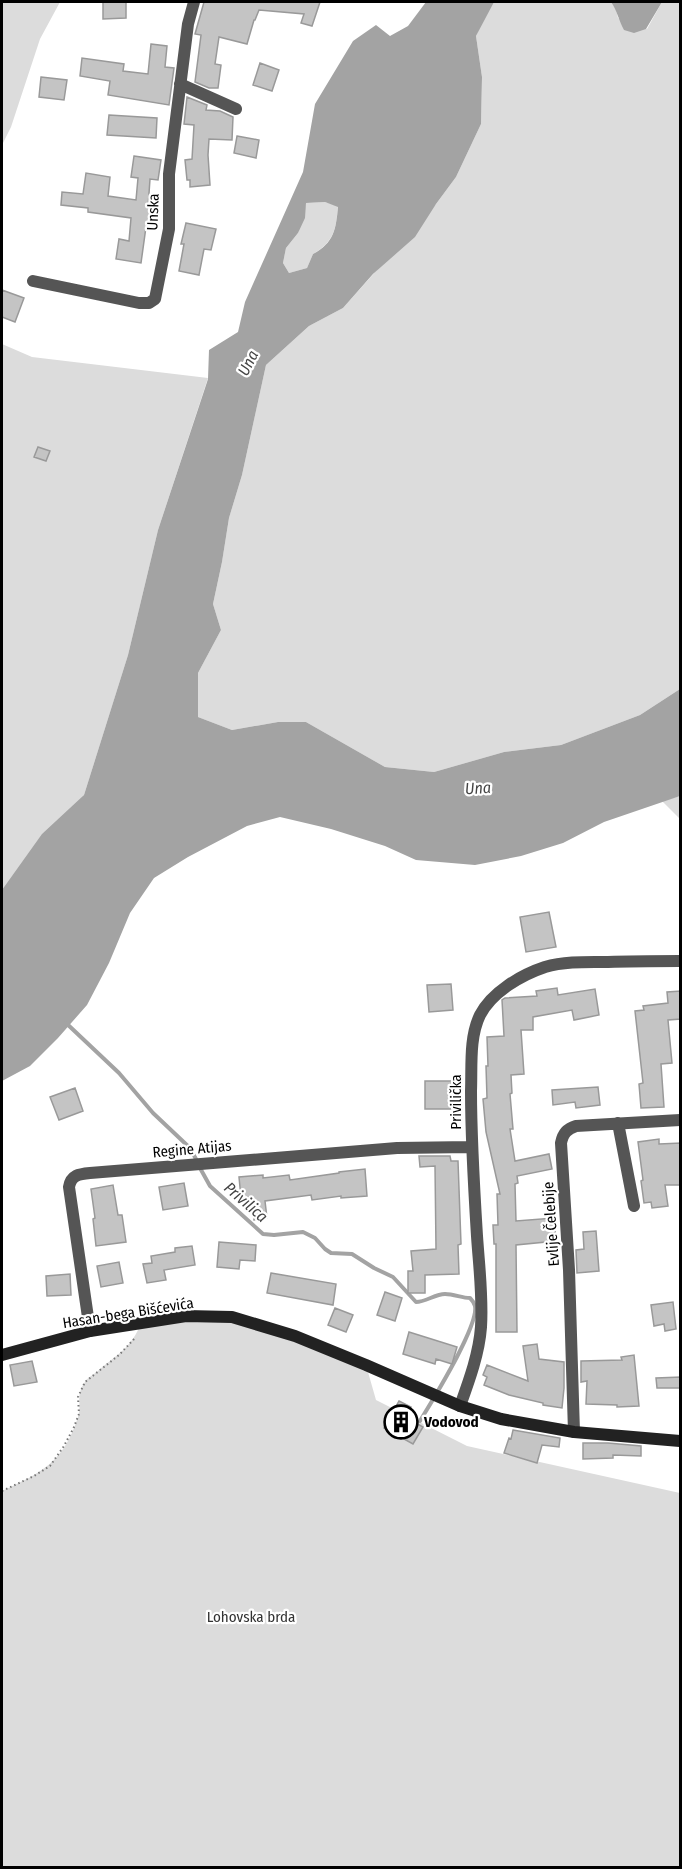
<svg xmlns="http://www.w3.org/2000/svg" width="682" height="1869" font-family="'Fira Sans Condensed',sans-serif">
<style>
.green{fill:#dcdcdc}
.water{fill:#a3a3a3;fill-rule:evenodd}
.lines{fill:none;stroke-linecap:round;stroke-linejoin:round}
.stream{stroke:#a3a3a3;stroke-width:4}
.building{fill:#c4c4c4;stroke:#999;stroke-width:1.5}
.path{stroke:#777;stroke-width:2;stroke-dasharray:1.5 3;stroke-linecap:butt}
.street{stroke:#555;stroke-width:12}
.secondary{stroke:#222;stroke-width:12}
.labels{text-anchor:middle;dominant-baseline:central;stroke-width:4.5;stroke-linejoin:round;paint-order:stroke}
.street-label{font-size:15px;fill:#000;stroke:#fff}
.poi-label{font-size:15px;font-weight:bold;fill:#000;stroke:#fff;text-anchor:start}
.park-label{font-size:15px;fill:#333;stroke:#fff}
.water-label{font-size:16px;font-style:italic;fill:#444;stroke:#fff}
</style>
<rect width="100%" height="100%" fill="#fff"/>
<!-- green -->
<path class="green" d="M2,2H60L40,39L11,127L2,145Z
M494,2H611L616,9L618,18L647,29L662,2H680V689L640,715L561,745L504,752L434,772L385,767L306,722H278L232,730L198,717V673L221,630L213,604L222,562L229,518L242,475L266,365L309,326L343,308L436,204L456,177L481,124L482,77L476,36L491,3Z
M325,202L338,206C336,229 334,242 313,254L307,268L289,273L283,263L286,248L298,233L306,203Z
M2,344L32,357L208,378L158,530L128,655L84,795L2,893Z
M680,796V819L662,801Z
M232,1317L366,1365L376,1400L467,1446L680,1493V1867H2V1491C41,1473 64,1462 78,1417C82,1404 75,1396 85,1382C88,1377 95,1374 99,1370C118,1354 132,1347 141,1323Z"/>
<!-- water -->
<path class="water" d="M426,2H494L476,36L482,77L481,124L456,177L436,204L415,237L373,274L343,308L309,326L266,365L242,475L229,518L222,562L213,604L221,630L198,673V717L232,730L278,722H306L385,767L434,772L504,752L561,745L640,715L680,689V796L604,822L563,843L521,856L475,865L416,860L385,846L331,829L280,817L247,826L188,857L154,878L130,913L109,963L87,1005L58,1038L30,1066L2,1081V890L42,834L84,795L128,655L158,530L208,379L209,350L238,332L245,302L303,172L315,104L353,41L376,25L390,36L408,26ZM325,202L338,207C336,229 334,243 313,254L307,268L289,273L283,263L286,248L298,233L305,218L306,203Z
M611,2H662L646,29L634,33L624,30C619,21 617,10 611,2Z"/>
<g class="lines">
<!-- stream -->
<path class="stream" d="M66,1023L119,1073L153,1113L190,1148L197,1161
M200,1168L210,1186L263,1234L274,1235L303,1232L315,1238L325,1249L331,1253L352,1254L374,1268L393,1277L416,1302C426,1302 435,1294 445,1294C454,1294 462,1298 470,1298C473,1301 474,1302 475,1306C479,1326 432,1401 420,1421"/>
</g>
<!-- building -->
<path class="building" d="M103,2H126V18L103,19Z
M204,2H320L312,26L301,23L304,14L259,10L255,20H254L247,44L219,37L215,64L221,65L218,88H209L195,82L201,35L195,34Z
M151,44L167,46L165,67L174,68L169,105L108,95L110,81L80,76L82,58L124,64L123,71L148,74Z
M260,63L279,70L272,91L253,85Z
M41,77L67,80L64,100L39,97Z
M187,97L207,105L206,110L220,111L233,117L232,140L209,139L208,155L210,185L190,187V180H187L185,160L192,159L194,125L184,124Z
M109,115L157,118L156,138L107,135Z
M237,136L259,140L256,158L234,153Z
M134,156L161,160L158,180L150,179L148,208H151L149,228L146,227L141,263L116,259L119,239L129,241L131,218L88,212V208L61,205L62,192L83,194L86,173L110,177L108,196L136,200L138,178L131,177Z
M186,223L216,229L211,250L204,249L199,275L179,271L184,244H181Z
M2,290L24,298L15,322L2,317Z
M38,447L50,451L46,461L34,457Z
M549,912L556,947L526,952L520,917Z
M451,984L453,1010L429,1012L427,985Z
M557,988L558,995L595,989L599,1015L574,1020L572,1010L533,1017V1030H521L524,1074L511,1075L512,1093L510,1094L513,1129H510L515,1161L549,1154L552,1169L517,1176L518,1183L515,1184L516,1221L554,1218L556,1241L516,1245L517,1332H496V1244H494L493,1225H498L497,1194H500L486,1132L483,1099L487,1098L486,1066H488L487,1037L504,1036L502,1000L505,998L537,996L536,991Z
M681,991V1019L668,1020L672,1063L661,1064L664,1107L641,1108L639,1084L643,1083L635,1011L644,1010L643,1006L668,1003L667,992Z
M425,1081H451V1109H425Z
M598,1087L600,1105L576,1108L575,1102L553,1105L552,1090Z
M75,1088L83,1111L59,1120L50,1097Z
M659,1139V1144L681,1143V1185H665L668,1206L652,1208L651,1202L644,1203L641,1181L643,1180L638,1142Z
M419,1156H450L451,1161H458L461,1244L458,1245L459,1274L425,1275V1293H408V1271H413L411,1251L436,1249L435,1166L420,1167Z
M365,1169L367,1196L341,1198V1196L312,1200L311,1195L265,1201L267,1218L254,1220L251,1197L241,1198L239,1177L263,1175V1178L289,1175L290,1180L339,1173V1172Z
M184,1183L188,1206L163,1210L159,1187Z
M113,1185L118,1215H122L126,1242L96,1246L93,1219L95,1218L91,1189Z
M596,1231L599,1271L577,1273L576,1250L584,1249L583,1232Z
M219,1242L256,1245L255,1261L240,1260L239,1269L217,1267Z
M192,1246L195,1265L164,1270L166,1280L147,1283L143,1264L152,1263L151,1256L175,1252V1248Z
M119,1262L123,1283L101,1287L97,1266Z
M271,1273L336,1284L333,1305L267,1293Z
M70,1274L71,1295L47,1296L46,1276Z
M385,1292L402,1298L395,1321L377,1315Z
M673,1302L676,1329L665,1331L664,1324L654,1326L651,1305Z
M335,1308L353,1315L346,1332L328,1325Z
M409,1332L457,1347L452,1364L436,1359L435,1364L403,1354Z
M537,1344L539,1359L564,1362V1388L562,1408L543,1405V1403L509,1395L484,1385L487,1377L483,1375L487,1365L528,1381L523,1346Z
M634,1355L639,1406L617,1407V1405L586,1404L587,1381L581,1382V1361L622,1360L621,1357Z
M32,1361L37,1382L14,1386L10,1365Z
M681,1377V1388H657L656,1378Z
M399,1401L411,1407L405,1417L423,1427L413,1444L384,1428Z
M513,1430L560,1438L559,1447L542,1445L537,1463L504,1453L509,1438L511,1439Z
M583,1443H608L641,1446V1456L613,1455V1458L583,1459Z"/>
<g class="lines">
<!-- path -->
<path class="path" d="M2,1491L34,1476L50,1466L64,1446L74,1427L79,1414L78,1397L85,1382L119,1355L136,1337"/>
<!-- street -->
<path class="street" d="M180,84L236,109
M33,281L139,303H149L155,299L169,229V174L188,24L194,2
M618,1123L634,1206
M90,1331L69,1187C71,1175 79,1174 90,1173L397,1148L471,1147
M460,1406C469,1381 479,1354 481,1327C483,1297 479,1266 477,1236C474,1188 471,1140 471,1091C472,1066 469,1038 480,1015C492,992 521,975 545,967C565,961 587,962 608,962C632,961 656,961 680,961
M574,1432L569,1270L561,1143C563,1133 567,1129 576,1126L680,1120"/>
<!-- secondary -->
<path class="secondary" d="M2,1355L90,1331L186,1316L232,1317L295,1336L366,1365L460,1406L501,1419L574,1432L680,1441"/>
</g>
<!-- icons -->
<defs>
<symbol id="building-ring" viewBox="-11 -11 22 22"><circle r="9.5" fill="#fff" stroke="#000" stroke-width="1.5"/><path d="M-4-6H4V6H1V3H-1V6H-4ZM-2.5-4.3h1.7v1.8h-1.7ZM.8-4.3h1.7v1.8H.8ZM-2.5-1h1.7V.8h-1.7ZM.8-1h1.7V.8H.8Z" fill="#000"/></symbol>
</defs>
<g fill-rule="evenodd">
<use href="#building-ring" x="382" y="1403" width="38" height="38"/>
</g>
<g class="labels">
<!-- street labels -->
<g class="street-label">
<text transform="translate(153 212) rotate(-88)">Unska</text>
<text transform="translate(456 1102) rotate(-90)">Privilička</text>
<text transform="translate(192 1149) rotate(-5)">Regine Atijas</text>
<text transform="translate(551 1224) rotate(-94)">Evlije Čelebije</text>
<text transform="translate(128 1313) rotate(-9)">Hasan-bega Bišćevića</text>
</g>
<!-- poi labels -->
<g class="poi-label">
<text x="424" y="1422">Vodovod</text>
</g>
<!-- park labels -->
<g class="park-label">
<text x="251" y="1617">Lohovska brda</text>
</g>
<!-- water labels -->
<g class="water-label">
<text transform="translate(248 363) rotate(-63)">Una</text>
<text transform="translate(478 788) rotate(-3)">Una</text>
<text transform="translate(246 1202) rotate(41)">Privilica</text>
</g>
</g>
<!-- border -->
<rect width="682" height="1869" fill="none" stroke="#000000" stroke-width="6"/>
</svg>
